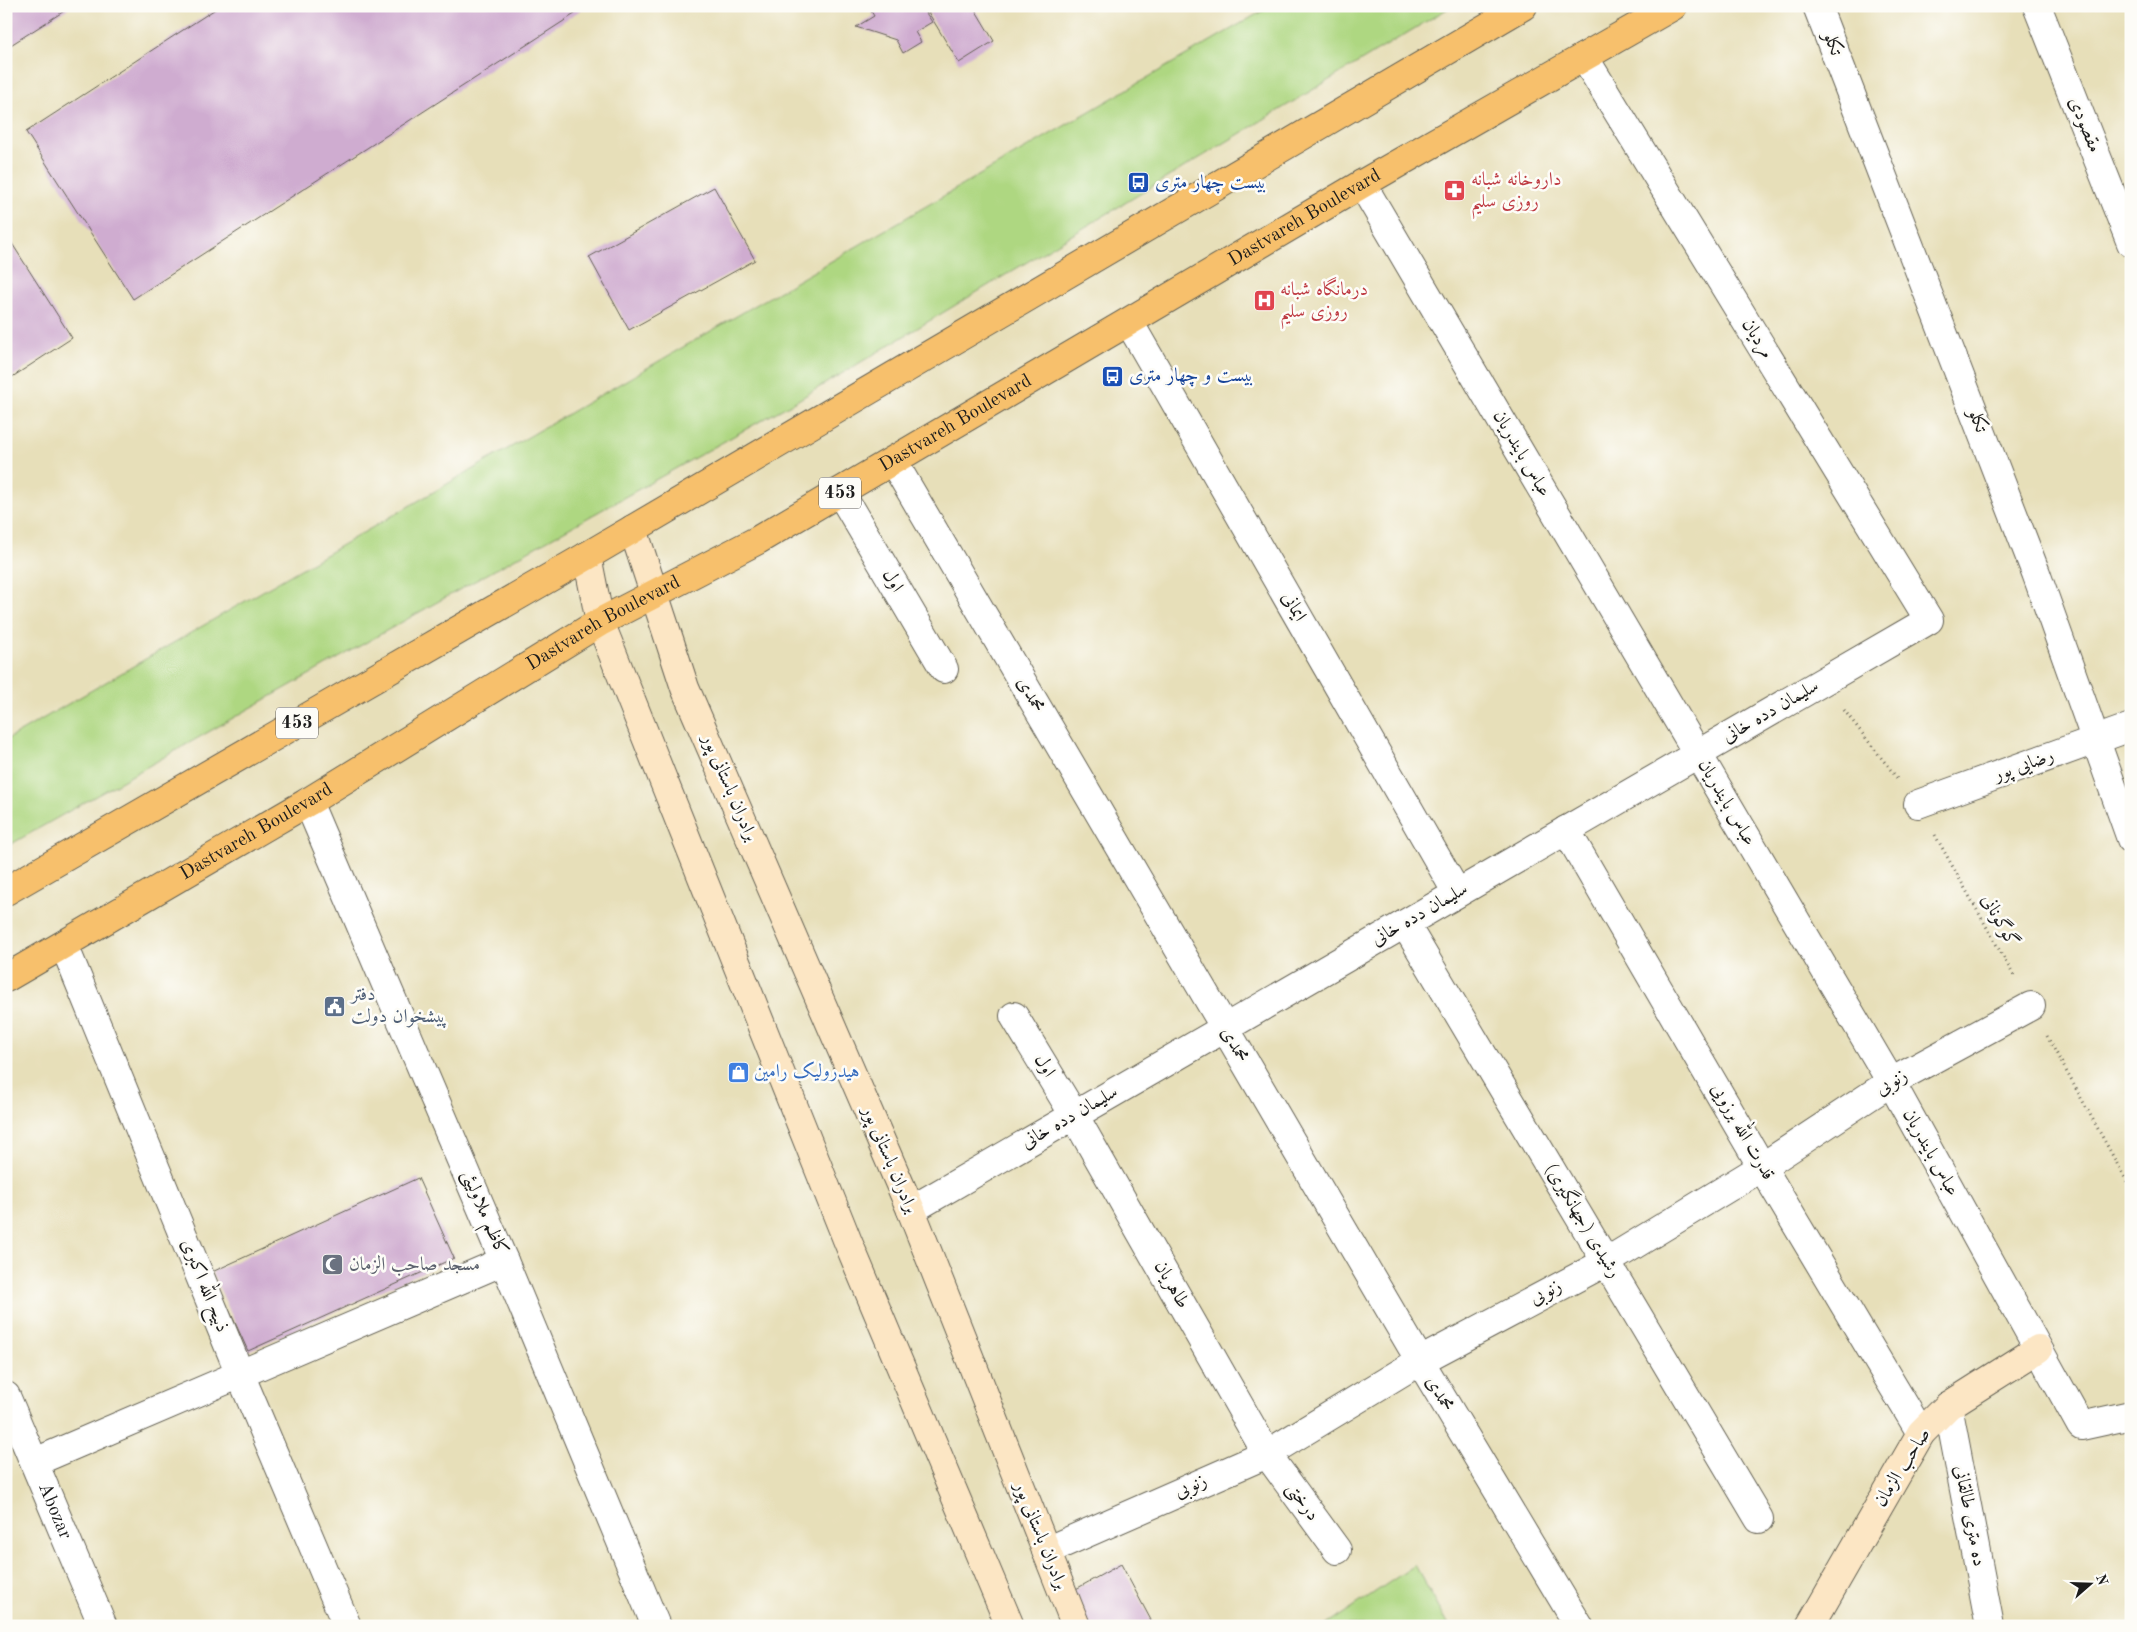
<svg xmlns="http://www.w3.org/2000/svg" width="2137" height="1632" font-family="'Old Standard TT',Amiri,serif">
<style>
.green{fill:#aed781;stroke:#657a4e}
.building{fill:#cfacd0}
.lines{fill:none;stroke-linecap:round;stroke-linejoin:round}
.street-casing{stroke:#636053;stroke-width:30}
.secondary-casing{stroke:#636053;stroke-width:30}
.primary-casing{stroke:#636053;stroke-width:30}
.path{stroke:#636053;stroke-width:3;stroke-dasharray:1 4;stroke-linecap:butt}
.street{stroke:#fff;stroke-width:28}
.secondary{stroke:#fce6c4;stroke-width:28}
.primary{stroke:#f7c06c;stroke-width:28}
.labels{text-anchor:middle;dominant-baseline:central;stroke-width:5;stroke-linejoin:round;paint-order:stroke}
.shield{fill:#fdfcf7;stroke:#605f5e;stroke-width:1}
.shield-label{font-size:18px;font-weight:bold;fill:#1c1c1c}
.street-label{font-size:19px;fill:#1c1c1c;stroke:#fdfcf7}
.health-label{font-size:19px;fill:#be3a42;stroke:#fdfcf7;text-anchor:start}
.transit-label{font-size:19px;fill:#164399;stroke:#fdfcf7;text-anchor:start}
.service-label{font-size:19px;fill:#4e5e75;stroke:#fdfcf7;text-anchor:start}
.shop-label{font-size:19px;fill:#366cbe;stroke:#fdfcf7;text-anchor:start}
.worship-label{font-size:19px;fill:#5b616d;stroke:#fdfcf7;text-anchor:start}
</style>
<rect width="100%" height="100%" fill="#fdfcf7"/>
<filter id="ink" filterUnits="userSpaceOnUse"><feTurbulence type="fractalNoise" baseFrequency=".02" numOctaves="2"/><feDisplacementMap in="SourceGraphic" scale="10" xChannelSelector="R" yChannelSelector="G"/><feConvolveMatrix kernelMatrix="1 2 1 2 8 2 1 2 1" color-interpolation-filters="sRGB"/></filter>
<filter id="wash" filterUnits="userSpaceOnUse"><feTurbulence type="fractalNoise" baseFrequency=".0096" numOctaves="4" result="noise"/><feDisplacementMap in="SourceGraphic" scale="20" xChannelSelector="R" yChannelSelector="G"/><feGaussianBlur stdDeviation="1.12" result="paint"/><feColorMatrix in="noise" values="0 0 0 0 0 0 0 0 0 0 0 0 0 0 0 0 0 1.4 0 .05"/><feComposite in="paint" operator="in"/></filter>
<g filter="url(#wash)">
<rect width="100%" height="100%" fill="#e7dfb9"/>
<!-- green -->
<path class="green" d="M1271,6H1452L798,400L432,605L6,847V740Z
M1415,1565L1449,1626H1325Z"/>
<g id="blocks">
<!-- building -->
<path class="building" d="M6,6H72L6,48Z
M220,6H587L133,299L26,132Z
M868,6H973L994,41L959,63L928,12L926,13L932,22L915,32L921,42L903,53L896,40L856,27L874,16Z
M714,187L755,260L629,330L589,257Z
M6,234L72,338L6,381Z
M418,1178L454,1258L248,1351L212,1272Z
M1121,1564L1152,1622L1145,1626H1081L1065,1595Z"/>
</g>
</g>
<g filter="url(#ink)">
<use href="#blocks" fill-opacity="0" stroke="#636053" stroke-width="1"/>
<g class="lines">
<defs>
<g id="street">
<path d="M1817,6L2036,573L2131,839"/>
<path d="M2037,6L2131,243"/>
<path d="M1362,184L1891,1082L2081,1426L2131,1415"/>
<path d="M1129,322L1457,893"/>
<path d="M893,461L1420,1361L1579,1626"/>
<path d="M840,492L944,669"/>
<path d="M308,802L504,1261L656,1626"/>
<path d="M1918,804L2131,727"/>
<path d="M1566,830L1762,1167L1921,1433"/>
<path d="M1405,924L1759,1519"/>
<path d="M64,945L240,1374L347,1626"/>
<path d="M1014,1016L1074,1115L1267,1454L1337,1550"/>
<path d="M911,1210L1929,620L1584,57"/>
<path id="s1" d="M6,1396L103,1626"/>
<path d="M1948,1406L1990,1626"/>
<path d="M35,1462L504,1261"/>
<path d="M1046,1551L1267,1454L1420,1361L1606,1262L1762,1167L1891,1082L2031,1006"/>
</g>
<path id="secondary" d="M633,529L685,688L911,1210L1076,1626
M587,556L600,622L848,1242L1010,1626
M1810,1626L1921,1433L1948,1406L2038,1349"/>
<g id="primary">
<path d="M6,891L587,556L1523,6"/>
<path id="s2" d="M6,978L308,802L600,622L758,540L1362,184L1673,6"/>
</g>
</defs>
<!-- street casing -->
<use href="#street" class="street-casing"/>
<!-- secondary casing -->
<use href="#secondary" class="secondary-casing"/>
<!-- primary casing -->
<use href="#primary" class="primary-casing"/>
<!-- path -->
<path class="path" d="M1844,710L1897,778
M1935,835L2014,976
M2047,1036L2131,1189"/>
<!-- street -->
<use href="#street" class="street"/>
<!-- secondary -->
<use href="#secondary" class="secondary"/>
<!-- primary -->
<use href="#primary" class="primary"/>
</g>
</g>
<!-- icons -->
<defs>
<symbol id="bus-square" viewBox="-11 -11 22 22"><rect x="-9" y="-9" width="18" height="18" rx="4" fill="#1a4fb4" stroke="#fdfcf7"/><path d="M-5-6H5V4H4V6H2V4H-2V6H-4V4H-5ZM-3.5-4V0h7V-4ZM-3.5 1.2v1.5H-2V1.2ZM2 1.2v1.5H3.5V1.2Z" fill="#fff"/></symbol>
<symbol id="pharmacy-square" viewBox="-11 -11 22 22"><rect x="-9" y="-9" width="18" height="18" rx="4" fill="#e0444e" stroke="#fdfcf7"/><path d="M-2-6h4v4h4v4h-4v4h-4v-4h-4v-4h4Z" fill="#fff"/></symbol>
<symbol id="hospital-square" viewBox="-11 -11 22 22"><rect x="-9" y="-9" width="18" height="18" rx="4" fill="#e0444e" stroke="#fdfcf7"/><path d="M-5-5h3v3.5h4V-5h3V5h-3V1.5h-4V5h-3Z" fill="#fff"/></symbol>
<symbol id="civic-square" viewBox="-11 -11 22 22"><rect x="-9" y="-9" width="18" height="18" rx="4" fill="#5c6f8a" stroke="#fdfcf7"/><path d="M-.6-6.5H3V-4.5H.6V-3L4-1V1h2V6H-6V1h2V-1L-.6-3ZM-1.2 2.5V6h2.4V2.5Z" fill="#fff"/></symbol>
<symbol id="shop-square" viewBox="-11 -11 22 22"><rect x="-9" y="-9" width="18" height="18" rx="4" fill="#3f7fe0" stroke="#fdfcf7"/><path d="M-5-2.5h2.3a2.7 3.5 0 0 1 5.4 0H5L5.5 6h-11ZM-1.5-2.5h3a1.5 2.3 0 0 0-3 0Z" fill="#fff"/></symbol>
<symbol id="mosque-square" viewBox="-11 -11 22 22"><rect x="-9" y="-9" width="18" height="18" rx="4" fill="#6b7280" stroke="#fdfcf7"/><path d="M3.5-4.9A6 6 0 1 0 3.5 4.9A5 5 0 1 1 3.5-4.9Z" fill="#fff"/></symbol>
</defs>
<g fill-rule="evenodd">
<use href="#bus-square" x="1126" y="170" width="25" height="25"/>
<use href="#pharmacy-square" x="1442" y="178" width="25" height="25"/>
<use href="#hospital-square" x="1252" y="288" width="25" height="25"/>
<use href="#bus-square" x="1100" y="364" width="25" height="25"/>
<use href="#civic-square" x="322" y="994" width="25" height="25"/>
<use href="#shop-square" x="726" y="1060" width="25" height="25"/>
<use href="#mosque-square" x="320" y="1252" width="25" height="25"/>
</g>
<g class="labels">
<!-- shield labels -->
<g class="shield">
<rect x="819" y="477.5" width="42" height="31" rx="4"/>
<rect x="276" y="707.5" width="42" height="31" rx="4"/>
</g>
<g class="shield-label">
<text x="840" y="493">453</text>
<text x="297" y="723">453</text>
</g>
<!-- street labels -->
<g class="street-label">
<text transform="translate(1832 44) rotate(69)">تکلو</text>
<text transform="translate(2084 125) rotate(68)">مقصودی</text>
<text stroke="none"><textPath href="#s2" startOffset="1505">Dastvareh Boulevard</textPath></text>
<text transform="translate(1757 339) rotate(58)">مردیان</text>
<text transform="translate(1977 421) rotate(69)">تکلو</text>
<text stroke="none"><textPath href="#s2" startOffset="1100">Dastvareh Boulevard</textPath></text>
<text transform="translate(1521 454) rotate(60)">عباس بایندریان</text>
<text transform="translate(892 581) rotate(59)">اول</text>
<text transform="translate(1293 607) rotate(60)">ایمانی</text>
<text stroke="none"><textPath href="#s2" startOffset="695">Dastvareh Boulevard</textPath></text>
<text transform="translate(1030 695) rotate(60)">محمدی</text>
<text transform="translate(1771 712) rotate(-30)">سلیمان دده خانی</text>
<text transform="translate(2024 766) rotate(-20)">رضایی پور</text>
<text transform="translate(729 788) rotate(67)">برادران باستانی پور</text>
<text transform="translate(1726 803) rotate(60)">عباس بایندریان</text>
<text stroke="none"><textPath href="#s2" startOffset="290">Dastvareh Boulevard</textPath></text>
<text transform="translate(1420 915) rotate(-30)">سلیمان دده خانی</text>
<text transform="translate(1999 921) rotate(61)">گوگونانی</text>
<text transform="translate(1234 1045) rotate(60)">محمدی</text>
<text transform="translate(1044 1066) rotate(59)">اول</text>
<text transform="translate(1892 1083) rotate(-31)">زنوبی</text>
<text transform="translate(1070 1118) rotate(-30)">سلیمان دده خانی</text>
<text transform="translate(1742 1132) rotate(60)">قدرت الله برزویی</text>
<text transform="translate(1930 1153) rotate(61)">عباس بایندریان</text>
<text transform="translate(889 1160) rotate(67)">برادران باستانی پور</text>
<text transform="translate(484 1213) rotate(67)">کاظم ملاولیئی</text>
<text transform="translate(1582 1221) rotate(59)">رشیدی (جهانگیری)</text>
<text transform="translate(1171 1285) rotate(60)">طاهریان</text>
<text transform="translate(204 1286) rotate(68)">ذبیح الله اکبری</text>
<text transform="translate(1546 1293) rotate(-28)">زنوبی</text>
<text transform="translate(1439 1394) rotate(59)">محمدی</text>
<text transform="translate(1903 1468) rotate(-58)">صاحب الزمان</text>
<text transform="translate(1191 1487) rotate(-24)">زنوبی</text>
<text transform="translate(1302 1502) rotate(54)">درختی</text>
<text stroke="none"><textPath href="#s1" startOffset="125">Abozar</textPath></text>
<text transform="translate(1969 1516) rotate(79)">ده متری طالقانی</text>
<text transform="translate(1040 1536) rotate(68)">برادران باستانی پور</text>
</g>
<!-- health labels -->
<g class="health-label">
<text x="1471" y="180">داروخانه شبانه<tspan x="1471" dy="22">روزی سلیم</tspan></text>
<text x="1280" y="290">درمانگاه شبانه<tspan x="1280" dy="22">روزی سلیم</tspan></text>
</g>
<!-- transit labels -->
<g class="transit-label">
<text x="1155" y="183">بیست چهار متری</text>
<text x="1129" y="376">بیست و چهار متری</text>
</g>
<!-- service labels -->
<g class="service-label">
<text x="351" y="995">دفتر<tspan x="351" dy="22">پیشخوان دولت</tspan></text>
</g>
<!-- shop labels -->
<g class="shop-label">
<text x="754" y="1072">هیدرولیک رامین</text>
</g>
<!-- worship labels -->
<g class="worship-label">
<text x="349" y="1265">مسجد صاحب الزمان</text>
</g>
</g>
<!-- margin -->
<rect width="2137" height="1632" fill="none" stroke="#fdfcf7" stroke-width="25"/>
<!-- north arrow -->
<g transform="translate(2090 1584) rotate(70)" stroke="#fdfcf7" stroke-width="4" paint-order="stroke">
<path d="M0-4L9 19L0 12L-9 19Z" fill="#1c1c1c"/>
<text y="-8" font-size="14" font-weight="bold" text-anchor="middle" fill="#1c1c1c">N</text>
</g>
</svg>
